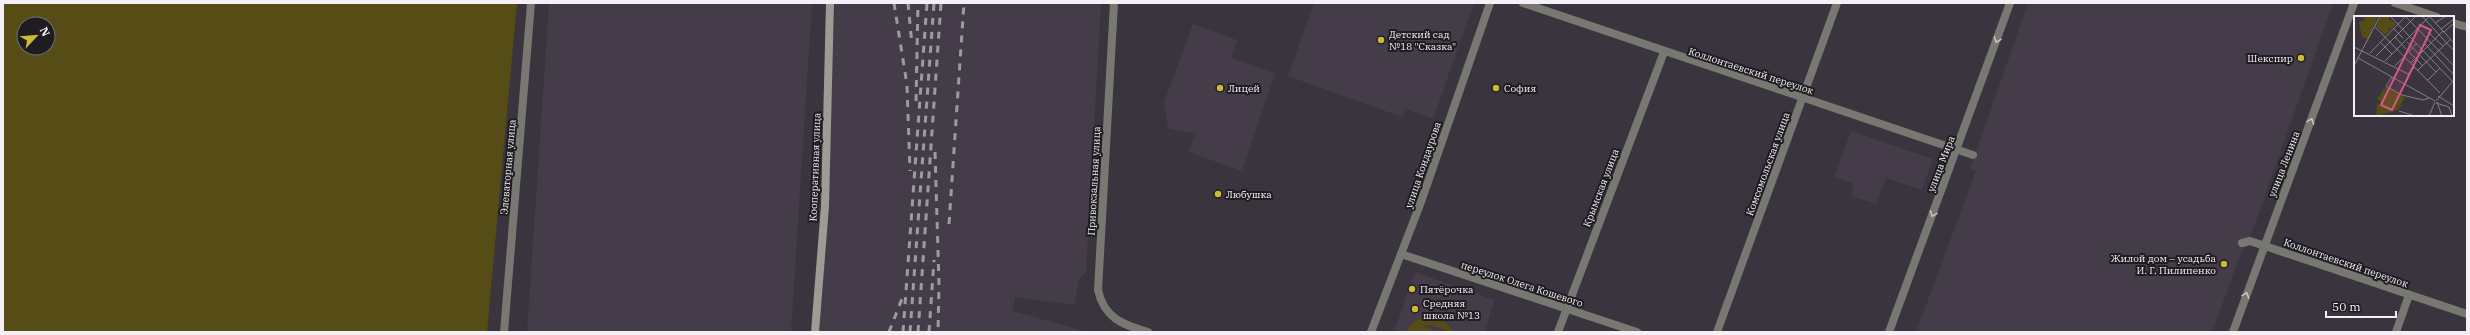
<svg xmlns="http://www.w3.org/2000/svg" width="2470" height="335" font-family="'IBM Plex Serif',serif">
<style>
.built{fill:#453c4a}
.green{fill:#554c16;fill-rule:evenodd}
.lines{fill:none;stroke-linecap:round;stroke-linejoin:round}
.minor{stroke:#787872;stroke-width:8}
.tertiary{stroke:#787872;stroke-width:8}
.secondary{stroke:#9d9c94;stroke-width:8}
.rail{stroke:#9e9aa1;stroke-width:3;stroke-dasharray:7 7;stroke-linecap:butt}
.oneway{stroke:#c9c6c8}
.poi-dot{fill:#cdb938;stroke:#1f1c21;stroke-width:1.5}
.labels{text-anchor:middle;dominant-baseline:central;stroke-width:4;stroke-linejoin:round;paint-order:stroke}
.poi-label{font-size:10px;fill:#f4f0f6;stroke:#1f1c21;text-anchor:start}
.street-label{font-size:10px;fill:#f4f0f6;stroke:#1f1c21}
.inset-road{fill:none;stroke:#847f87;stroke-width:1}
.view{fill:#d1598a;fill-opacity:0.15;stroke:#d1598a;stroke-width:2}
.inset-edge{fill:none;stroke:#f4f0f6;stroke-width:2}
</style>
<rect width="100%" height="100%" fill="#39343d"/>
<!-- built -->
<path class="built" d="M549,3H812L791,332H527Z
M835,3H1101L1086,272L1079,279L1074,305L1015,297L1013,311L1088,332H816Z
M1314,3H1474L1433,119L1406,109L1402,117L1288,76Z
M2028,3H2333L2253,230L2240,256L2212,332H1916L1976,171L1970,169Z
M1193,24L1237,40L1231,58L1275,73L1242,171L1189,152L1195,134L1168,128L1164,102Z
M1851,131L1933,159L1922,190L1886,178L1876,204L1851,196L1854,184L1834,177Z
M1415,272L1494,300L1485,332H1394Z"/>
<!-- green -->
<path class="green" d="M3,3H517L487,332H3ZM24,24H48V48H24Z
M1427,317L1445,322L1454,332C1442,332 1435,322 1423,326L1438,332H1405L1416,320Z"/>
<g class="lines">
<!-- minor -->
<path class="minor" d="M1523,3L1973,155
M2242,243L2250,241L2467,314
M1401,254L1637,332
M504,332L531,3
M1558,332L1664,52
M1717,332L1837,3
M2396,332L2409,295"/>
<!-- tertiary -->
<path class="tertiary" d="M1114,3L1098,290C1104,318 1123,325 1148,332
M2395,3L2437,17
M2453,23L2467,27
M1371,332L1421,202L1490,3
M1889,332L2010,3
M2233,332L2354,3"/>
<!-- secondary -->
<path class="secondary" d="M815,332L825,206L830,3"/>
<!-- rail -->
<path class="rail" d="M894,3L907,85L910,171
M908,3L912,45
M916,101L918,3
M935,152L939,285L938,332
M949,224L964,3
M889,332L903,296
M903,332L927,3
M910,332L934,3
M918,332L941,3
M929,332L934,260"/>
</g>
<!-- one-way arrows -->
<defs><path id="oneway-chevron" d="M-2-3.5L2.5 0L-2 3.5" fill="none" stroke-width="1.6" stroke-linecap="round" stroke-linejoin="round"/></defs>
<g class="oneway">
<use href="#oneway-chevron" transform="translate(1997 40) rotate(110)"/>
<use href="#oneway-chevron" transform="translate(2311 121) rotate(-70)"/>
<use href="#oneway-chevron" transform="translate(1933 214) rotate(110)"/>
<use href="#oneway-chevron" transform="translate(2246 295) rotate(-70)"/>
</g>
<!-- markers -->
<g class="poi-dot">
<circle cx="1381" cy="40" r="4"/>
<circle cx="2301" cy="58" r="4"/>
<circle cx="1220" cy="88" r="4"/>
<circle cx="1496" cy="88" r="4"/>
<circle cx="1218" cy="194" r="4"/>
<circle cx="2224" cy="264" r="4"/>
<circle cx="1412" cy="289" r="4"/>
<circle cx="1415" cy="309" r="4"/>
</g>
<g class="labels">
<!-- poi labels -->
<g class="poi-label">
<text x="1389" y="34">Детский сад<tspan x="1389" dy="12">№18 "Сказка"</tspan></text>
<text x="2293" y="58" text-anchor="end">Шекспир</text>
<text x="1228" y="88">Лицей</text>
<text x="1504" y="88">София</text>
<text x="1226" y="194">Любушка</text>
<text x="2216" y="258" text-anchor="end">Жилой дом – усадьба<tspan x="2216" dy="12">И. Г. Пилипенко</tspan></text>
<text x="1420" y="289">Пятёрочка</text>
<text x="1423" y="303">Средняя<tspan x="1423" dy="12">школа №13</tspan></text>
</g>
<!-- street labels -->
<g class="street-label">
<text transform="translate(1751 71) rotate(18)">Коллонтаевский переулок</text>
<text transform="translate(1768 164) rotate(-70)">Комсомольская улица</text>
<text transform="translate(1941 164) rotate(-69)">улица Мира</text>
<text transform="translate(2284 164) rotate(-69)">улица Ленина</text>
<text transform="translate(1423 165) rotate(-71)">улица Кондаурова</text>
<text transform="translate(508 167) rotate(-85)">Элеваторная улица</text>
<text transform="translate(815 167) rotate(-88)">Кооперативная улица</text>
<text transform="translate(1094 181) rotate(-87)">Привокзальная улица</text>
<text transform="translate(1601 188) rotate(-69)">Крымская улица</text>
<text transform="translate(2346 263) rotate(19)">Коллонтаевский переулок</text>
<text transform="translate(1522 284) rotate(18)">переулок Олега Кошевого</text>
</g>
</g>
<!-- overview -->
<g transform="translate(2354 16)">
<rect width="100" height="100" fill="#39343d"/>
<path d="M12,0H24L14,23L8,21L6,12L5,6L12,4L9,1ZM27,0H35V3L42,8L37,13L33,11L36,15L31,19L22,10ZM32,70L51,81L44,94L22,100L23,87L26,89L27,86L23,83Z" fill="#554c16"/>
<path class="inset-road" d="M36,0L100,67M51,0L100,50M68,0L100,35M75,0L100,27M81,7L92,0M21,11L86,77M39,12L49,22M87,13L100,3M74,16L89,30M90,16L100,7M41,21L52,33M26,26L38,38M53,26L82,56M71,28L100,59M0,31L54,58L61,51M55,36L69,50M16,37L52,0M22,40L62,0M4,42L26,0M31,45L76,0M57,47L89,15M0,50L4,42L81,85M41,50L63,27M64,54L97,23M38,61L32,70L48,79L69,84L75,82M74,64L86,52M84,80L100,90M82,85L100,64M83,86L88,100M82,87L95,91L98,100M45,95L61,100M75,100L81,86"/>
<path class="view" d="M66,9L77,14L38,94L27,89Z"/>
<rect width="100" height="100" class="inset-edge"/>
</g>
<!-- border -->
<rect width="2470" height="335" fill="none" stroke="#f4f0f6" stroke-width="8"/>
<!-- north arrow -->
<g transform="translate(36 36) rotate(64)"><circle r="19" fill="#1f1c21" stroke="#747176"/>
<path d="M0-3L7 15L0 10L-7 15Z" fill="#cdb938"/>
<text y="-6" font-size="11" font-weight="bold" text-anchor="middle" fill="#f4f0f6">N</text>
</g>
<!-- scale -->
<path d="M2326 311v6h70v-6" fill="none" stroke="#f4f0f6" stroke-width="2"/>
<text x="2332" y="311" font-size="12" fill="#f4f0f6" stroke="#1f1c21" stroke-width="3" paint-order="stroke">50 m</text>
</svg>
